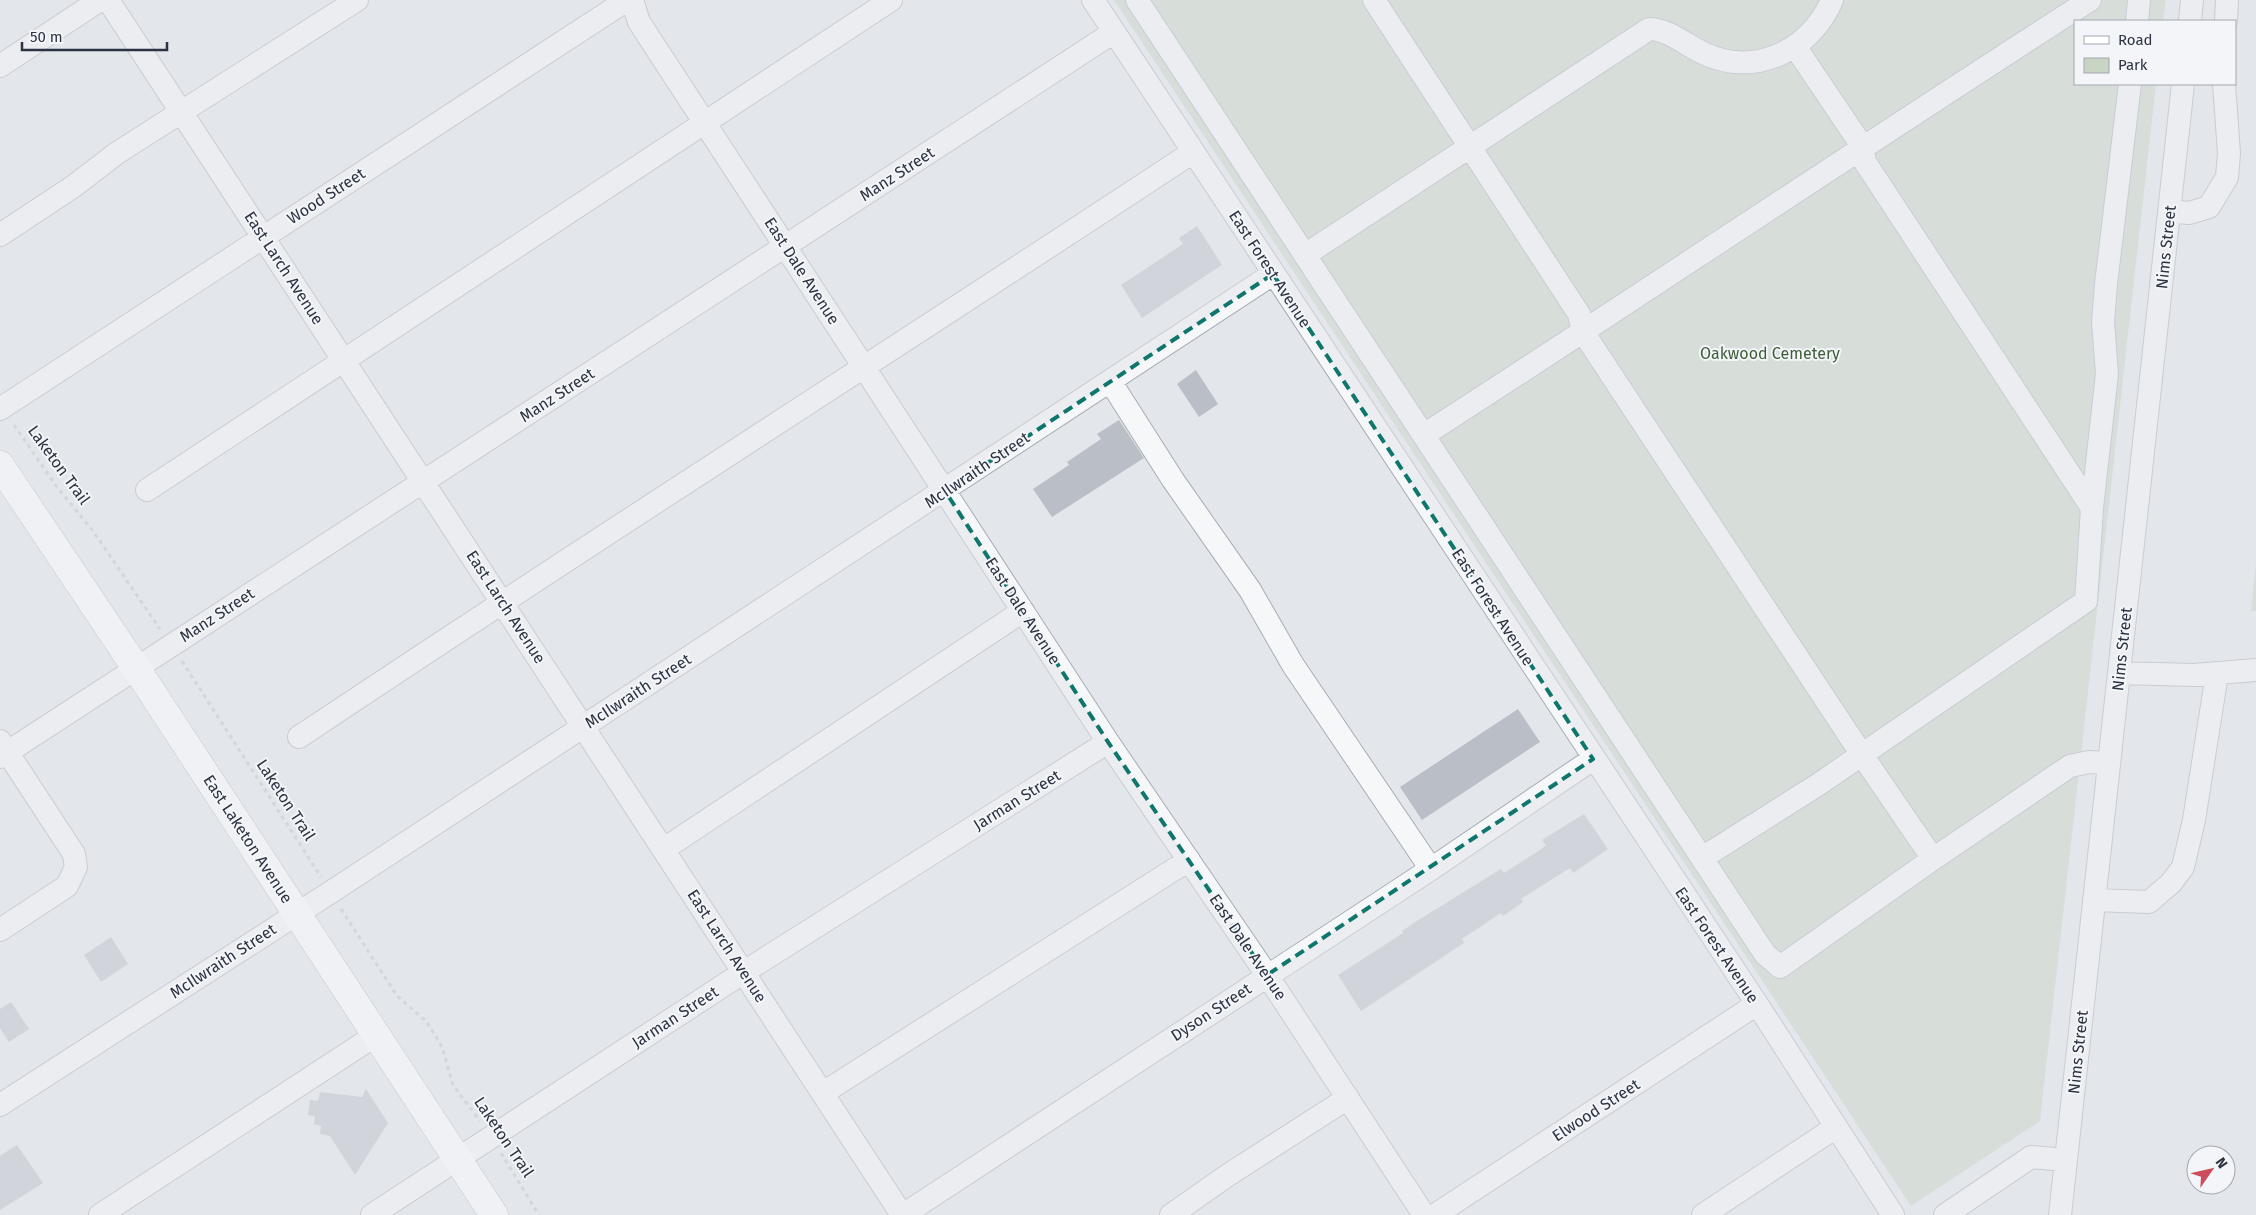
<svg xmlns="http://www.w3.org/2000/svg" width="2256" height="1215" font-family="'Fira Sans',sans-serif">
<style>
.green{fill:#c8d4c4}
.building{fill:#babfc7}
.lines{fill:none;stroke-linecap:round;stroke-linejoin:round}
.minor-casing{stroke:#a8adb5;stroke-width:24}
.major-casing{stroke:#a2aab6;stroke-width:29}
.path{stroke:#c1c4c9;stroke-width:3;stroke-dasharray:4 4;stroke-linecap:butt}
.minor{stroke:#f6f7f9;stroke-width:22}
.major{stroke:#fff;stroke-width:28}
.marked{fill:none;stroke:#0f766e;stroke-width:4;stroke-dasharray:10 6;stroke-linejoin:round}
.labels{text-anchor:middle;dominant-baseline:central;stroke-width:4;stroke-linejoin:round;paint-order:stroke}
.street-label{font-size:16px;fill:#2b3342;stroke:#f3f5f8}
.park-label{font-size:16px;fill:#3e5e39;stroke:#f3f5f8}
</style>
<rect width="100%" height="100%" fill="#e3e6eb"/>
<!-- green -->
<path class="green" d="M1114,0H2166L2163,21H2075V84H2156L2040,1121L1911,1206Z
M2256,563V611H2251Z"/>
<!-- building -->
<path class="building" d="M1197,226L1222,265L1142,318L1121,285L1183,244L1179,238Z
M1196,370L1218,404L1199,417L1177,384Z
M1119,420L1144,458L1052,517L1033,489L1069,465L1067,462L1101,439L1097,434Z
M1518,709L1540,742L1422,820L1400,787Z
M1584,814L1608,849L1573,873L1570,868L1521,899L1523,902L1503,916L1501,913L1462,939L1464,943L1361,1011L1338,975L1403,933L1402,931L1420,919L1501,869L1504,873L1543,848L1546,845L1542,840Z
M111,937L128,964L101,982L84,955Z
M11,1002L29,1029L9,1042L0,1028V1009Z
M366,1089L388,1123L355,1175L330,1136L320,1134L321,1126L314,1124L315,1116L308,1115L310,1100L318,1101L320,1092L362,1097Z
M17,1145L43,1183L0,1210V1156Z"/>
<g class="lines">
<defs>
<path id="minor" d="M108,0L902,1215
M632,0L639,22L1108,742L1267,975L1424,1215
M1093,0L1757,1004L1893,1215
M1137,0L1765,954L1780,967L1933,859L2070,766L2089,762L2109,763
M1374,0L1579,314L1583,332L1862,755L1933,859
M2137,21L2139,0
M2190,21L2192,0
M2226,21L2227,0
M0,66L100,0
M2170,211L2189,213L2209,207L2227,177L2229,153L2224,84
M0,235L74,186L117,153L357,0
M1305,255L1649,29C1668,29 1686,45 1703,53C1755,78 1811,50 1832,0
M1110,381L1173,480L1250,590L1293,665L1431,869
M0,409L627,0
M1424,435C1647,291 1867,143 2090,0
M147,490L891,0
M2092,508L2107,374L2103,322L2106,284L2130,84
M2119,673L2194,675L2256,670
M299,737C595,539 896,348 1193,152
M0,741L74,854L76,867L67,886L0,930
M0,757L1114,32
M664,849L1023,611
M1702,858L1819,784L2086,601L2092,508L1865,162L1862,146L1796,48
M2094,900L2149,902L2171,883L2183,867L2194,820L2217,674
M823,1093L1189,860
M0,1105L331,892L1273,274
M100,1215L376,1035
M372,1215L744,972L1108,742
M903,1215L1431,869L1593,759
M1171,1215L1228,1175L1348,1098
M1435,1215L1757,1004
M1703,1215L1836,1127
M1945,1215L2031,1157L2066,1160
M2060,1215L2183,84"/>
<path id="major" d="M0,465L136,668L494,1215"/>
</defs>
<!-- minor casing -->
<use href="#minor" class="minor-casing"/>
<!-- major casing -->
<use href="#major" class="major-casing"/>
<!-- path -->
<path class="path" d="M14,425L57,487L93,531L160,629
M182,661L321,877
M341,909L397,996L427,1022L442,1047L453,1085L480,1121
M501,1153L539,1215"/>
<!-- minor -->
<use href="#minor" class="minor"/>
<!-- major -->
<use href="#major" class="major"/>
</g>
<!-- marked area -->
<path d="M0 0H2256V1215H0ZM1273,274L1593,759L1267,975L1108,742L945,491Z" fill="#e3e6eb" fill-opacity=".55" fill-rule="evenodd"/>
<path class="marked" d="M1273,274L1593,759L1267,975L1108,742L945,491Z"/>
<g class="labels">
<!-- street labels -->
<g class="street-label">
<text transform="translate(897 174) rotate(-33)">Manz Street</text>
<text transform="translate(326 196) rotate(-33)">Wood Street</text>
<text transform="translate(2166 247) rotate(-84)">Nims Street</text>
<text transform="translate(284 268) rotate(57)">East Larch Avenue</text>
<text transform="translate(1270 269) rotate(57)">East Forest Avenue</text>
<text transform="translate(802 271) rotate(57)">East Dale Avenue</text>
<text transform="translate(557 395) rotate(-33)">Manz Street</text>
<text transform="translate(59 465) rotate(54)">Laketon Trail</text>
<text transform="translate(977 470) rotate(-34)">McIlwraith Street</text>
<text transform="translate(506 607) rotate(57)">East Larch Avenue</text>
<text transform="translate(1493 607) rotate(57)">East Forest Avenue</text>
<text transform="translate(1023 611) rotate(57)">East Dale Avenue</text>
<text transform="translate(217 615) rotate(-33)">Manz Street</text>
<text transform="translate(2122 649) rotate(-84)">Nims Street</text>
<text transform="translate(638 691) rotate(-33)">McIlwraith Street</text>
<text transform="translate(286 800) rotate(57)">Laketon Trail</text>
<text transform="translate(1017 800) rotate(-32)">Jarman Street</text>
<text transform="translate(248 839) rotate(57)">East Laketon Avenue</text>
<text transform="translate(1717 945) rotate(56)">East Forest Avenue</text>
<text transform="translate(727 946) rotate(57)">East Larch Avenue</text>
<text transform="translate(1248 947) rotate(56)">East Dale Avenue</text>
<text transform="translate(223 961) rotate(-33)">McIlwraith Street</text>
<text transform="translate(1211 1012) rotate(-33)">Dyson Street</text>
<text transform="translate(675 1017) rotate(-33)">Jarman Street</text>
<text transform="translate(2078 1052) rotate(-84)">Nims Street</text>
<text transform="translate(1596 1110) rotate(-33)">Elwood Street</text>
<text transform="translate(504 1137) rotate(56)">Laketon Trail</text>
</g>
<!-- park labels -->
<g class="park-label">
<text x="1770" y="353">Oakwood Cemetery</text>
</g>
</g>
<!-- legend -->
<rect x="2074" y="20" width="162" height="65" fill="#f3f5f8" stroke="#a3a7af"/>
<rect x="2084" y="36" width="25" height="8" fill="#ffffff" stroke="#a3a7af"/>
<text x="2118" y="45" font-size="15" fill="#2b3342">Road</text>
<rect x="2084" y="58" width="25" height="15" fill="#c8d4c4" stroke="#a3a7af"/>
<text x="2118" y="70" font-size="15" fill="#2b3342">Park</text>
<!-- north arrow -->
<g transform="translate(2211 1170) rotate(56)"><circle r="24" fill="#f3f5f8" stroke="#a3a7af"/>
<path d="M0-4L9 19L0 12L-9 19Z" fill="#cb4d5b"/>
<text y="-8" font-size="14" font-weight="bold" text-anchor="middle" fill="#2b3342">N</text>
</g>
<!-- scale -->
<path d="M22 42v8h145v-8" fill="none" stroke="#2b3342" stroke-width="2.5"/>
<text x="30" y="42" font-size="15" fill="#2b3342" stroke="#f3f5f8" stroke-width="4" paint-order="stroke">50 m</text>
</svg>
